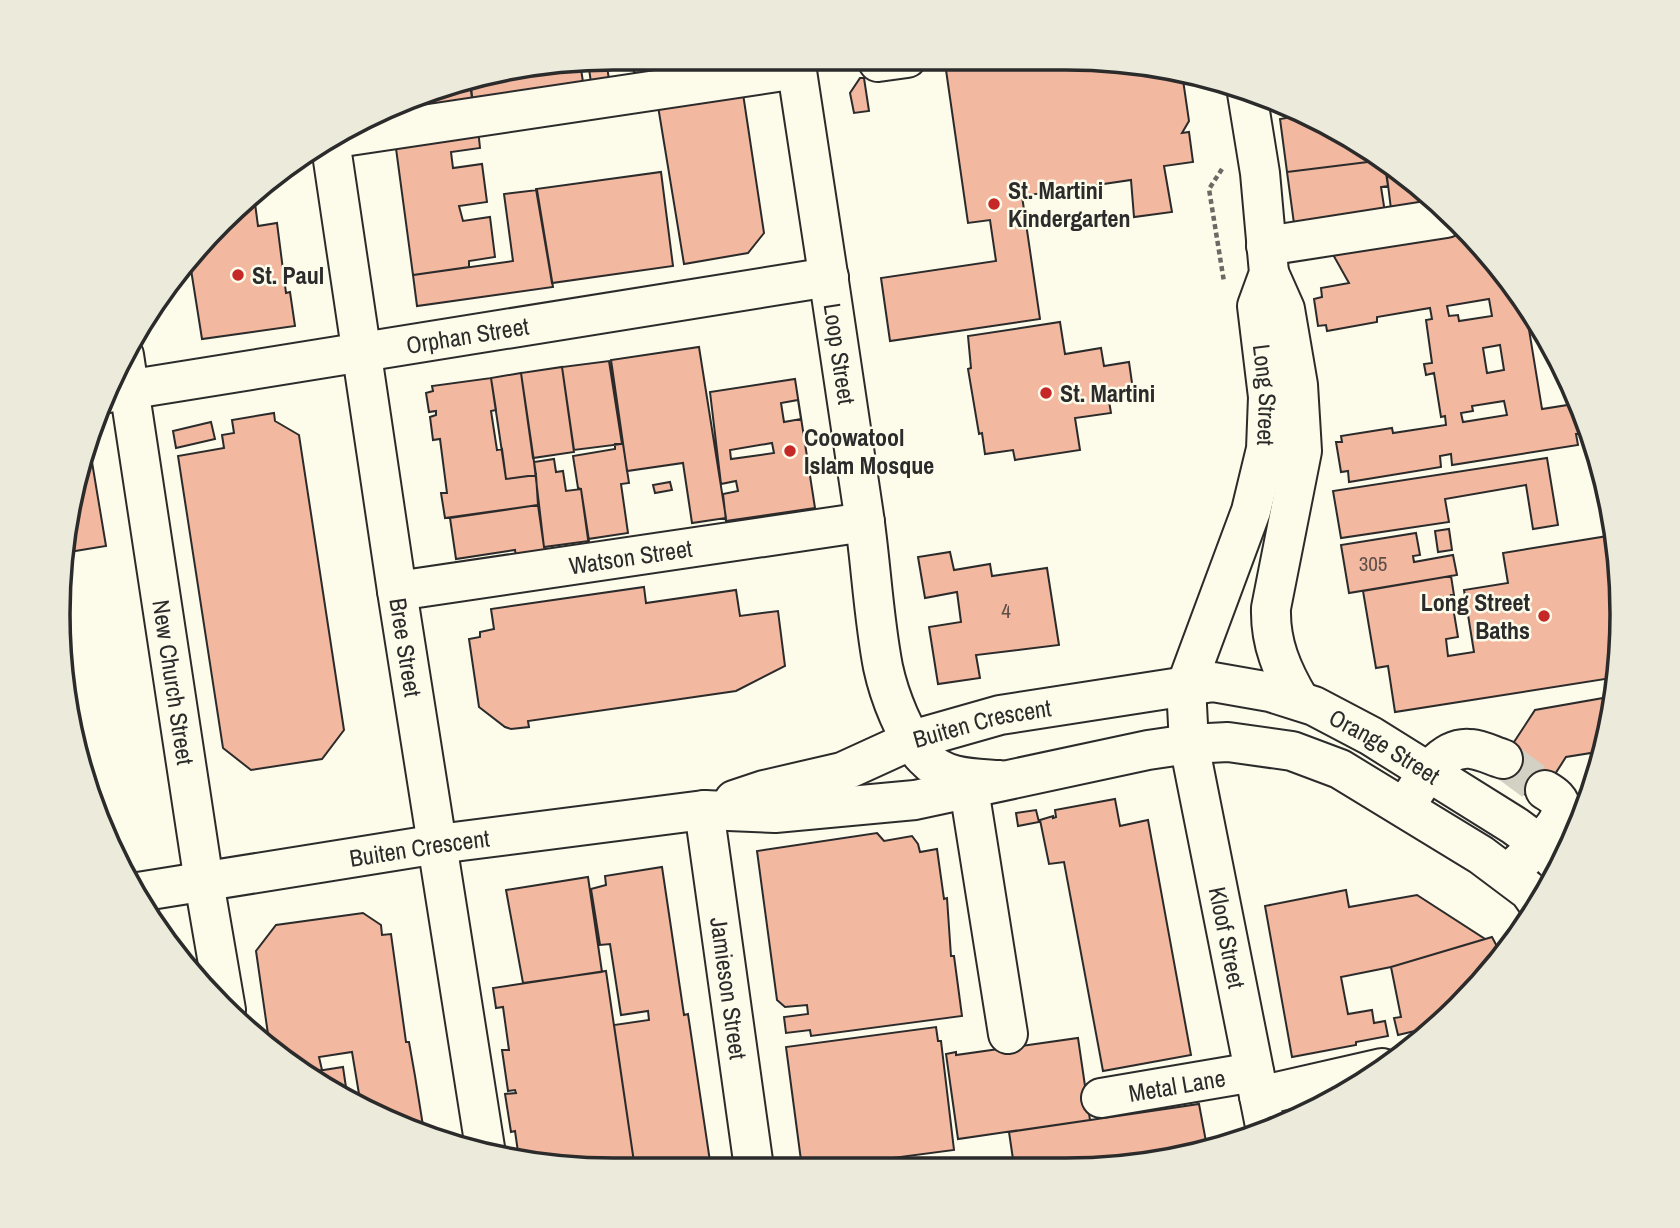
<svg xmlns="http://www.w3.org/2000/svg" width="1680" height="1228" font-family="'Archivo Narrow',sans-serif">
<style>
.building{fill:#f2b8a0;stroke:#2b2b2b;stroke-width:2;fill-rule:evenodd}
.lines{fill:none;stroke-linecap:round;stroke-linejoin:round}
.minor-tunnel{stroke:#d3d1c4;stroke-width:38;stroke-dasharray:38 19;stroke-linecap:butt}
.minor-casing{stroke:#2b2b2b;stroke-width:42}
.major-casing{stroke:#2b2b2b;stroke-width:42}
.path{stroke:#6a6964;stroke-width:4.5;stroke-dasharray:5 3.5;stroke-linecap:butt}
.minor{stroke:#fdfbea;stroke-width:38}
.major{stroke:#fdfbea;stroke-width:38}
.poi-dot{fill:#c62828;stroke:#fdfbea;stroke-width:2.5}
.labels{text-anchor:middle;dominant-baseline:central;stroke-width:5;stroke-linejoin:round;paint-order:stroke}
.number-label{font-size:21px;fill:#5d4e48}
.poi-label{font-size:24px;font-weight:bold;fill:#2b2b2b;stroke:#fdfbea;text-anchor:start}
.street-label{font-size:24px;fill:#2b2b2b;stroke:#fdfbea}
.rim{fill:none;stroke:#2b2b2b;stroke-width:3.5}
</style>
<rect width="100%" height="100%" fill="#fdfbea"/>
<!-- building -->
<path class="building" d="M632,58H672L674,74L635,80Z
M672,58H744L674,74Z
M979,58H1066L1182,73L1189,121L1182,133L1189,132L1193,162L1164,166L1172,212L1134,217L1131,180L1022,196L1040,319L890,341L881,278L996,261L990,220L968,223L945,63Z
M606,59L609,80L591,83L588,61Z
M580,62L584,89L473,105L470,77Z
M469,77L473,105L392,112Z
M860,78H864L869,111L854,113L850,93Z
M742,87L764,233L748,253L684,264L657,100Z
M1298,116L1375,151L1384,160L1287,172L1280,119Z
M478,129L480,148L451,152L453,168L482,164L487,202L459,206L463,221L490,217L495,257L469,261V267L413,275L395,141Z
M1384,160L1388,186L1381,187L1386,219L1295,231L1287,172Z
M1385,161L1438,211L1392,217Z
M661,172L673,266L552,283L536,189Z
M537,190L553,287L417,306L413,275L513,261L504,194Z
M254,196L258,226L277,223L286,293L290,292L295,326L202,339L189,257L196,247Z
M1459,230L1507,275L1525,305L1542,409L1574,404L1579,434H1576L1578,445L1452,465L1451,454L1440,456L1441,467L1349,482L1348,471L1341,472L1336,442H1342L1341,436L1392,428L1393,433L1446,425L1445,416L1441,417L1434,373L1426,375L1424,364L1432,363L1426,320L1432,319L1430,308L1377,317V322L1327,331L1326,325L1318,326L1314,299L1322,297L1321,288L1349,283L1331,251ZM1489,299L1492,316L1459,321L1458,315L1449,316L1447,306ZM1500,345L1504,370L1487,373L1483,348ZM1504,401L1507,415L1463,422L1461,413L1473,411L1472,406Z
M1060,322L1065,354L1101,348L1104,366L1129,362L1133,390L1108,395L1111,413L1075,418L1080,450L1015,460L1013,450L985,454L982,433L979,434L968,369L971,368L968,336Z
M699,347L726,518L692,523L683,463L627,471L611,360Z
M609,361L622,444L574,450L562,367Z
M562,367L574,452L533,458L521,373Z
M521,373L536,475L506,479L491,378Z
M491,378L496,410L491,411L497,450L502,449L506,479L536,475L538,505L445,518L441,493H447L440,439L433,440L430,417L436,415V411L429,412L426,393L433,391L432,386Z
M795,379L815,508L726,521L723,494L738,491L736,481L721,484L710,392ZM772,443L774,453L731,459L730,450Z
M798,400L801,419L784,422L781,403Z
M274,413L275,421L299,435L344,730L322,759L251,770L223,748L178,456L224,448L222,435L234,433L232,420Z
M211,422L215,439L176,448L173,431Z
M615,444H623L629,483L621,484L628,533L588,539L581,489L578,488L573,456L615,449Z
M90,450L106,546L63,553V541Z
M1547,458L1558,525L1533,529L1526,485L1445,499L1449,522L1341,538L1333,491Z
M554,459L556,472L563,471L566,491L581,489L589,541L544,547L534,462Z
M670,482L672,490L655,493L653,485Z
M538,505L544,547H547V553L516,557L515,550L456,559L450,518Z
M1449,529L1452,550L1438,552L1435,531Z
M1416,533L1420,555L1413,556L1414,562L1453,555L1457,575L1349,593L1341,545Z
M1614,535L1621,577L1618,677L1395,712L1388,666L1376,668L1363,591L1451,576L1454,595H1451L1458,637L1446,639L1448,656L1474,652L1464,590L1508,583L1503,553Z
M950,552L954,570L990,564L992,576L1047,568L1059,645L976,655L980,678L938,684L929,627L961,622L957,592L925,598L918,557Z
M644,587L646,603L736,590L740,616L778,611L785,666L736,691L528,721L529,727L511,729L505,727L479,707L469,639L480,637V632L494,629L491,609Z
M1618,677V686L1612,711L1607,679Z
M1609,697L1612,711L1603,751L1566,757L1537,802L1493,774L1535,710Z
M1115,799L1120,826L1148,820L1191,1055L1103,1071L1064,862L1049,864L1040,820L1053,816V818L1056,817L1055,810Z
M1036,810L1039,822L1018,826L1016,813Z
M877,833L884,841L912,836L918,844L920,852L937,849L944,899L947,898L951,956H954L962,1016L811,1036L810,1030L786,1033L784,1017L808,1014L807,1005L785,1007L777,1000L757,851Z
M662,867L684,1015L688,1014L711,1168L635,1169L614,1025L649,1020L648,1011L621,1015L610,944L600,945L591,889L606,885L605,876Z
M588,877L602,972L523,983L506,890Z
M1346,890L1349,907L1417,895L1485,939L1391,967L1341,977L1348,1014L1372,1010L1374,1023L1385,1021L1388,1036L1356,1042V1045L1292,1057L1265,906Z
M363,913L381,925L382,935L391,934L406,1042H409L415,1076L424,1132L361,1106L352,1052L319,1057L322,1070L304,1073L270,1048L256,951L276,925Z
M1492,937L1502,956L1484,980L1436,1026L1398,1035L1394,1018L1401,1017L1391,967Z
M606,971L635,1169H577L519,1159L515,1131L511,1132L505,1094L516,1093L515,1090L508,1091L502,1050H509L503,1007L496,1008L493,988Z
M936,1027L938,1041H941L954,1150L824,1167L802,1168L786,1047Z
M1078,1038L1090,1120L958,1139L946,1054L956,1052V1055Z
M343,1067L348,1101L336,1096L304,1073Z
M1199,1104L1207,1147L1139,1165L1014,1166L1009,1132Z"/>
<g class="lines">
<!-- minor-tunnel -->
<path class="minor-tunnel" d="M1503,759L1545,790"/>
<defs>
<g id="minor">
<path id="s1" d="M795,58C818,208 841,359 863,509C871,561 873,615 883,667C889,695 905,738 925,758C944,779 973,778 999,780"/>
<path d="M878,62L907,58"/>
<path id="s2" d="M1247,93L1260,173L1269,273L1257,306L1268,397L1266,449L1251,511L1186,686L1189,744L1266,1131"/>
<path d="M336,138L797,69"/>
<path id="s3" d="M330,140L397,591L486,1154"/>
<path d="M1266,246L1446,218"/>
<path id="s4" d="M124,355L204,882L226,1010"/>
<path id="s5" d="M108,393L829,277"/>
<path id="s6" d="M397,591L865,522"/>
<path d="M969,789L1008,1034"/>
<path d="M1405,808C1418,786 1440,745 1471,749C1482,750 1493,756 1503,759"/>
<path id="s7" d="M704,810L754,1168"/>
<path d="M1508,874C1521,860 1559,830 1561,811C1562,800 1552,794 1545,790"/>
<path d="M1259,1096L1382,1068"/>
<path id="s8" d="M1101,1098L1254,1072"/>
</g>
<g id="major">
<path d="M1269,273L1285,309L1298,385L1302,451L1271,608C1270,643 1282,671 1300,701"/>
<path id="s9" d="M734,800L764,790L842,772L912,740L1000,715L1213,682L1270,692L1314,706L1371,736L1515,826L1538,843L1560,866"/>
<path id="s10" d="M138,892L438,844L704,810L775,813L915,800L1148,750L1189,744L1228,742L1292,751L1340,769L1481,855L1529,891L1539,905"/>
</g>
</defs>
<!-- minor casing -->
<use href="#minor" class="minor-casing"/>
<!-- major casing -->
<use href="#major" class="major-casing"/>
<!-- path -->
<path class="path" d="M1222,169L1209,189L1224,282"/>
<!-- minor -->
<use href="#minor" class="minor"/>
<!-- major -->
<use href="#major" class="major"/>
</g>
<!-- markers -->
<g class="poi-dot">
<circle cx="994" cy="204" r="7"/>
<circle cx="238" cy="275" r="7"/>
<circle cx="1046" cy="393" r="7"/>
<circle cx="790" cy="451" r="7"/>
<circle cx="1544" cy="616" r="7"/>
</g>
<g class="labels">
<!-- number labels -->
<g class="number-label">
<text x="1373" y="563">305</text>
<text x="1006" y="610">4</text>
</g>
<!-- poi labels -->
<g class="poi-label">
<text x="1008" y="190">St. Martini<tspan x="1008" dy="28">Kindergarten</tspan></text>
<text x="252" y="275">St. Paul</text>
<text x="1060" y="393">St. Martini</text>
<text x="804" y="437">Coowatool<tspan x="804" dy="28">Islam Mosque</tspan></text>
<text x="1530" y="602" text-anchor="end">Long Street<tspan x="1530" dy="28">Baths</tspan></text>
</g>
<!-- street labels -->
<g class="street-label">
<text stroke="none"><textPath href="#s5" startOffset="364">Orphan Street</textPath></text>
<text stroke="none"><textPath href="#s1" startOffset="299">Loop Street</textPath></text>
<text stroke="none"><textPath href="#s2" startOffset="306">Long Street</textPath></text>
<text stroke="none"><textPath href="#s6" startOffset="236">Watson Street</textPath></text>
<text stroke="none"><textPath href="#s3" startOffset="513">Bree Street</textPath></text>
<text stroke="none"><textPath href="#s4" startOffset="331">New Church Street</textPath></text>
<text stroke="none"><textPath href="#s9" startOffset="261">Buiten Crescent</textPath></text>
<text stroke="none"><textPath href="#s9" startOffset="681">Orange Street</textPath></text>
<text stroke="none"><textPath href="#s10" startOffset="285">Buiten Crescent</textPath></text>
<text stroke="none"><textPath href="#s2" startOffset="866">Kloof Street</textPath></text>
<text stroke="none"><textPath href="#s7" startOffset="180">Jamieson Street</textPath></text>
<text stroke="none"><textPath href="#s8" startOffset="77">Metal Lane</textPath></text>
</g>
</g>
<!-- crop -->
<path d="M0 0H1680V1228H0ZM614 70H1066A544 544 0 0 1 1610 614V614A544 544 0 0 1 1066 1158H614A544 544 0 0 1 70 614V614A544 544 0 0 1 614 70Z" fill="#eceadb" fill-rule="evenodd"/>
<path class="rim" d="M614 70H1066A544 544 0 0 1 1610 614V614A544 544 0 0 1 1066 1158H614A544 544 0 0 1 70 614V614A544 544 0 0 1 614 70Z"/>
</svg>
